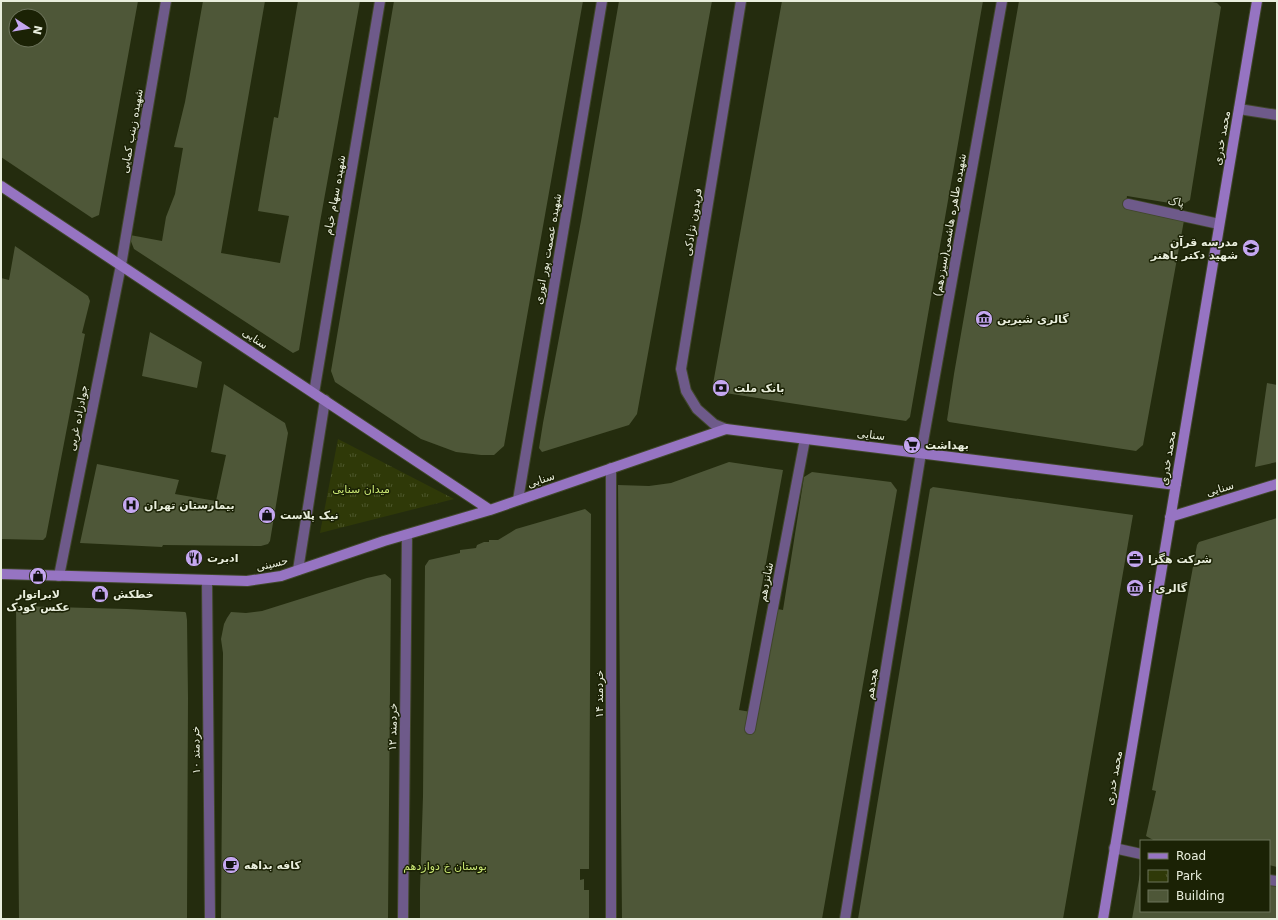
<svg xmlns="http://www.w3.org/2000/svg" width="1278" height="920" font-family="'DejaVu Sans','Noto Naskh Arabic',sans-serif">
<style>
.park{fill:url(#park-tufts)}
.building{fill:#4e5738;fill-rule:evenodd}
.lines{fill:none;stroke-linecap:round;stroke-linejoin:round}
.lane-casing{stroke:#40472b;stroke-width:12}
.street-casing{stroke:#40472b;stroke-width:12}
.secondary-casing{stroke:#40472b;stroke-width:12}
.lane{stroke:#6e5a8a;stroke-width:10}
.street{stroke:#6e5a8a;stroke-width:10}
.secondary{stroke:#9674c2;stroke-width:10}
.labels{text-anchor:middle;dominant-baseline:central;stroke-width:3;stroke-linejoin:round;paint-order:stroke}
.street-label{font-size:11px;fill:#e9eedd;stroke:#1b2205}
.poi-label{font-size:11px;font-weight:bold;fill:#e9eedd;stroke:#1b2205;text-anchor:start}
.park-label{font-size:11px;fill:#c9e673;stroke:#1b2205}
</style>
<defs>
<pattern id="park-tufts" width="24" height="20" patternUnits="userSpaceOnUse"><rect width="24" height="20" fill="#2f3908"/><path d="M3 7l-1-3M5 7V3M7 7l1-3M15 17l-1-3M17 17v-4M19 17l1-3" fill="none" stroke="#4d562c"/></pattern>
</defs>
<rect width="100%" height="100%" fill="#242c0e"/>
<!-- park -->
<path class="park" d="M338,439L454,499L320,533Z"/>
<!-- building -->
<path class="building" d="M1,1H138L99,215L92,218L1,157ZM16,16H40V40H16Z
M203,1H265L221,253L280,263L289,216L258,211L274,117L278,118L298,1H360L320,222L299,350L293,353L134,249L130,239V235L162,241L166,217L175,194L183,148L174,147L185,102Z
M394,1H583L504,446L494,455H481L456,452L421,439L335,382L331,371Z
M619,1H712L637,414L629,425L542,452L539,448L543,423L581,221Z
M782,1H983L910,417L906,421L719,392L713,384Z
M1019,1H1208L1217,3L1221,7L1190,200L1182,205L1127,196L1126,205L1185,215L1143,445L1136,451L949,422L947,420L954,374Z
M15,246L88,296L90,301L82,333L85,334L46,537L43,540L1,539V278L9,280Z
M150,332L202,362L197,388L142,376Z
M1267,383L1277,385V462L1255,467Z
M224,384L285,423L288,433L270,541L268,544L261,546L163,545L162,547L80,543L97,464L179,480L175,494L216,501L226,455L211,452Z
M729,462L783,470L739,710L757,713L777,609L783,610L804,477L812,472L891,482L897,490L822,919H622L618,485L649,486L671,483Z
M933,487L1133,515L1063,919H858L930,489Z
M585,509L591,514L589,869H580V880L584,879V890H589V919H420V889L423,796L425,566L429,560L460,553V550L476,548L477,545L484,542H489V540H498L516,529Z
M1277,518V867L1269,865V841H1155L1146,836L1156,791L1152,790L1197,545L1199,542Z
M385,574L391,579L388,919H221L223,653L221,639L224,624L227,618L231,612L246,613L262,611L367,578Z
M16,606L127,609L185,612L186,613L187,620L188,698L187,919H19Z
M1140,874L1141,911H1269V884L1277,885V919H1132Z"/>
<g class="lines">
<defs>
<path id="lane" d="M1128,204L1219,224"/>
<path id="street" d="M1239,109L1277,115
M314,393L380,1
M726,429L714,424L697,409L686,391L681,369L741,1
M518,500L602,1
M298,570L325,400
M59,576L121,265L166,1
M207,581L210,919
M750,729L805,439
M1114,848L1141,854
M1269,880L1277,881
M403,919L407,535
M611,919V468
M845,919L921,453L1002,1"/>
<path id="secondary" d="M1,186L490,510
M1170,517L1277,484
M1,574L247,581L281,576L384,541L490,510L726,429L1176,485
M1103,919L1257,1"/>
</defs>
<!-- lane casing -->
<use href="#lane" class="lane-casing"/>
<!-- street casing -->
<use href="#street" class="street-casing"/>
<!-- secondary casing -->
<use href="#secondary" class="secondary-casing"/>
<!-- lane -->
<use href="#lane" class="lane"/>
<!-- street -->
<use href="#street" class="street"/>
<!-- secondary -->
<use href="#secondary" class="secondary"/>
</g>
<!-- icons -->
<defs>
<symbol id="school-disc" viewBox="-11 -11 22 22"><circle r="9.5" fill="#c5a7f1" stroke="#1b2205"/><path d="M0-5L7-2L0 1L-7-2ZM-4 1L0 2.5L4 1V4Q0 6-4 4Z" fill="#111"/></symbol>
<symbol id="museum-disc" viewBox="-11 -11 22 22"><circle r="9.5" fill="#c5a7f1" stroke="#1b2205"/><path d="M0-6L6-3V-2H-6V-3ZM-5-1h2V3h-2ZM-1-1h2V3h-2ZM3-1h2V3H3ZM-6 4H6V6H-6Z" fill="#111"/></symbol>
<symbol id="bank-disc" viewBox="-11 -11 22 22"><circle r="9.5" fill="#c5a7f1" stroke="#1b2205"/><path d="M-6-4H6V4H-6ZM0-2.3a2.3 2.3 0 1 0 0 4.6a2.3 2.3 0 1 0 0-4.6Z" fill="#111"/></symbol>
<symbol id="supermarket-disc" viewBox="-11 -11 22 22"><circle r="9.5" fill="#c5a7f1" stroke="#1b2205"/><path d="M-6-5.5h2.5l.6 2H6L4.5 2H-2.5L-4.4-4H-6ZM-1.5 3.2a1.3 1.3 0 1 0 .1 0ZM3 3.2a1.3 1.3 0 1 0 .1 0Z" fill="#111"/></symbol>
<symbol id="hospital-disc" viewBox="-11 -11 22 22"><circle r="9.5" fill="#c5a7f1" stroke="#1b2205"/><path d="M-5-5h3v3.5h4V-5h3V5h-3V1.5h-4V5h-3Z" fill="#111"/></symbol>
<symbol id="shop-disc" viewBox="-11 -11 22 22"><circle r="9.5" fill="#c5a7f1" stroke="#1b2205"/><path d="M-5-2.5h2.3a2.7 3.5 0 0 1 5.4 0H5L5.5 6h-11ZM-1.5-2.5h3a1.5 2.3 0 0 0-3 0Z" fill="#111"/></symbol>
<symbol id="restaurant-disc" viewBox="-11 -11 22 22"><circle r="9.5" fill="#c5a7f1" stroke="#1b2205"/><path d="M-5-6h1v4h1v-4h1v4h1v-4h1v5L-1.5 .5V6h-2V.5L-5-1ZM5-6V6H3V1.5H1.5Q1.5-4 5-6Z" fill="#111"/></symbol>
<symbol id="office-disc" viewBox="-11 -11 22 22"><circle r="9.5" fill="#c5a7f1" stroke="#1b2205"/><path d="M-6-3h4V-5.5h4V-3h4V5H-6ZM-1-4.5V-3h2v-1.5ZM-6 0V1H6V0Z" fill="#111"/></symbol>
<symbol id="cafe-disc" viewBox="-11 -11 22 22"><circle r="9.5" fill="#c5a7f1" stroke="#1b2205"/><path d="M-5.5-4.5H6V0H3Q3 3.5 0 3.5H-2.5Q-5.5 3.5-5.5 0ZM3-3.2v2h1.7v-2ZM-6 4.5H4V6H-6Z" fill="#111"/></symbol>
</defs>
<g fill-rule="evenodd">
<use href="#school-disc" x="1241" y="238" width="20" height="20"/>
<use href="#museum-disc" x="974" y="309" width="20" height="20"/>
<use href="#bank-disc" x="711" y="378" width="20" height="20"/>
<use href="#supermarket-disc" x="902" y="435" width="20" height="20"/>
<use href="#hospital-disc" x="121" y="495" width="20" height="20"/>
<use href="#shop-disc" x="257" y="505" width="20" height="20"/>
<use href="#restaurant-disc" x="184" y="548" width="20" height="20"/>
<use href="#office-disc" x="1125" y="549" width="20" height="20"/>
<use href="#shop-disc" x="28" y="566" width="20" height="20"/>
<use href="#museum-disc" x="1125" y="578" width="20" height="20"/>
<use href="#shop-disc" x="90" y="584" width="20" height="20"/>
<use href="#cafe-disc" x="221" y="855" width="20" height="20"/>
</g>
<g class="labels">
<!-- street labels -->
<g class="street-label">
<text transform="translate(132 131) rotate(-80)">شهیده زینب کمایی</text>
<text transform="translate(1222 138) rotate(-80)">محمد خدری</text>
<text transform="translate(335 195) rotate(-80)">شهیده سهام خیام</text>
<text transform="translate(1176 202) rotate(12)">پاک</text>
<text transform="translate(693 222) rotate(-81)">فریدون نژادکی</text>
<text transform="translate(950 225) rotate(-80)">شهیده طاهره هاشمی(سیزدهم)</text>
<text transform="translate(548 249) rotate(-80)">شهیده عصمت پور انوری</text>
<text transform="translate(255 339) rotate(34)">سنایی</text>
<text transform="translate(78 418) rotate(-79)">جوادزاده غربی</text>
<text transform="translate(871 435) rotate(7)">سنایی</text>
<text transform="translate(1168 458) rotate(-81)">محمد خدری</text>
<text transform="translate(541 480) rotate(-19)">سنایی</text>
<text transform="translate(1220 489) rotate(-17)">سنایی</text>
<text transform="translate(272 564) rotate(-13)">حسینی</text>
<text transform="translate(766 582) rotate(-79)">شانزدهم</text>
<text transform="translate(872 684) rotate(-81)">هجدهم</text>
<text transform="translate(599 694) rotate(-90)">خردمند ۱۴</text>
<text transform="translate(393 727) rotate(-89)">خردمند ۱۲</text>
<text transform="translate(196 750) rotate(-91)">خردمند ۱۰</text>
<text transform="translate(1114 778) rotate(-80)">محمد خدری</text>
</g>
<!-- poi labels -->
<g class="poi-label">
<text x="1238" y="242" text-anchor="end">مدرسه قرآن<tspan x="1238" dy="13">شهید دکتر باهنر</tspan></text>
<text x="997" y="319">گالری شیرین</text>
<text x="734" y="388">بانک ملت</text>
<text x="925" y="445">بهداشت</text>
<text x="144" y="505">بیمارستان تهران</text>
<text x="280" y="515">نیک پلاست</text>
<text x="207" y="558">ادبرت</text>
<text x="1148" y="559">شرکت هگزا</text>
<text x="1148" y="588">گالری اُ</text>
<text x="38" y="594" text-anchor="middle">لابراتوار<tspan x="38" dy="13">عکس کودک</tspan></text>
<text x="113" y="594">خطکش</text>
<text x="244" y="865">کافه بداهه</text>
</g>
<!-- park labels -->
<g class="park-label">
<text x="361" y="489">میدان سنایی</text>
<text x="445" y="866">بوستان خ دوازدهم</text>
</g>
</g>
<!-- border -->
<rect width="1278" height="920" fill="none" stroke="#e9eedd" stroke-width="4"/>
<!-- legend -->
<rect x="1140" y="840" width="130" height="72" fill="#1b2205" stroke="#6d745b"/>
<rect x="1148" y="853" width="20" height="6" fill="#9674c2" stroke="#6d745b"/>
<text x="1176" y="860" font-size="12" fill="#e9eedd">Road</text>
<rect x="1148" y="870" width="20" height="12" fill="url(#park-tufts)" stroke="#6d745b"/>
<text x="1176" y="880" font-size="12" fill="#e9eedd">Park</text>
<rect x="1148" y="890" width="20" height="12" fill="#4e5738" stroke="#6d745b"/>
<text x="1176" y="900" font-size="12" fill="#e9eedd">Building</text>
<!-- north arrow -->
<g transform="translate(28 28) rotate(102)"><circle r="19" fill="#1b2205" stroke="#6d745b"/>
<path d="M0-3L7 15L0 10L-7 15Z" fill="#c5a7f1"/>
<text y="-6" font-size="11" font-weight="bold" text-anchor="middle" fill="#e9eedd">N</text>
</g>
</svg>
